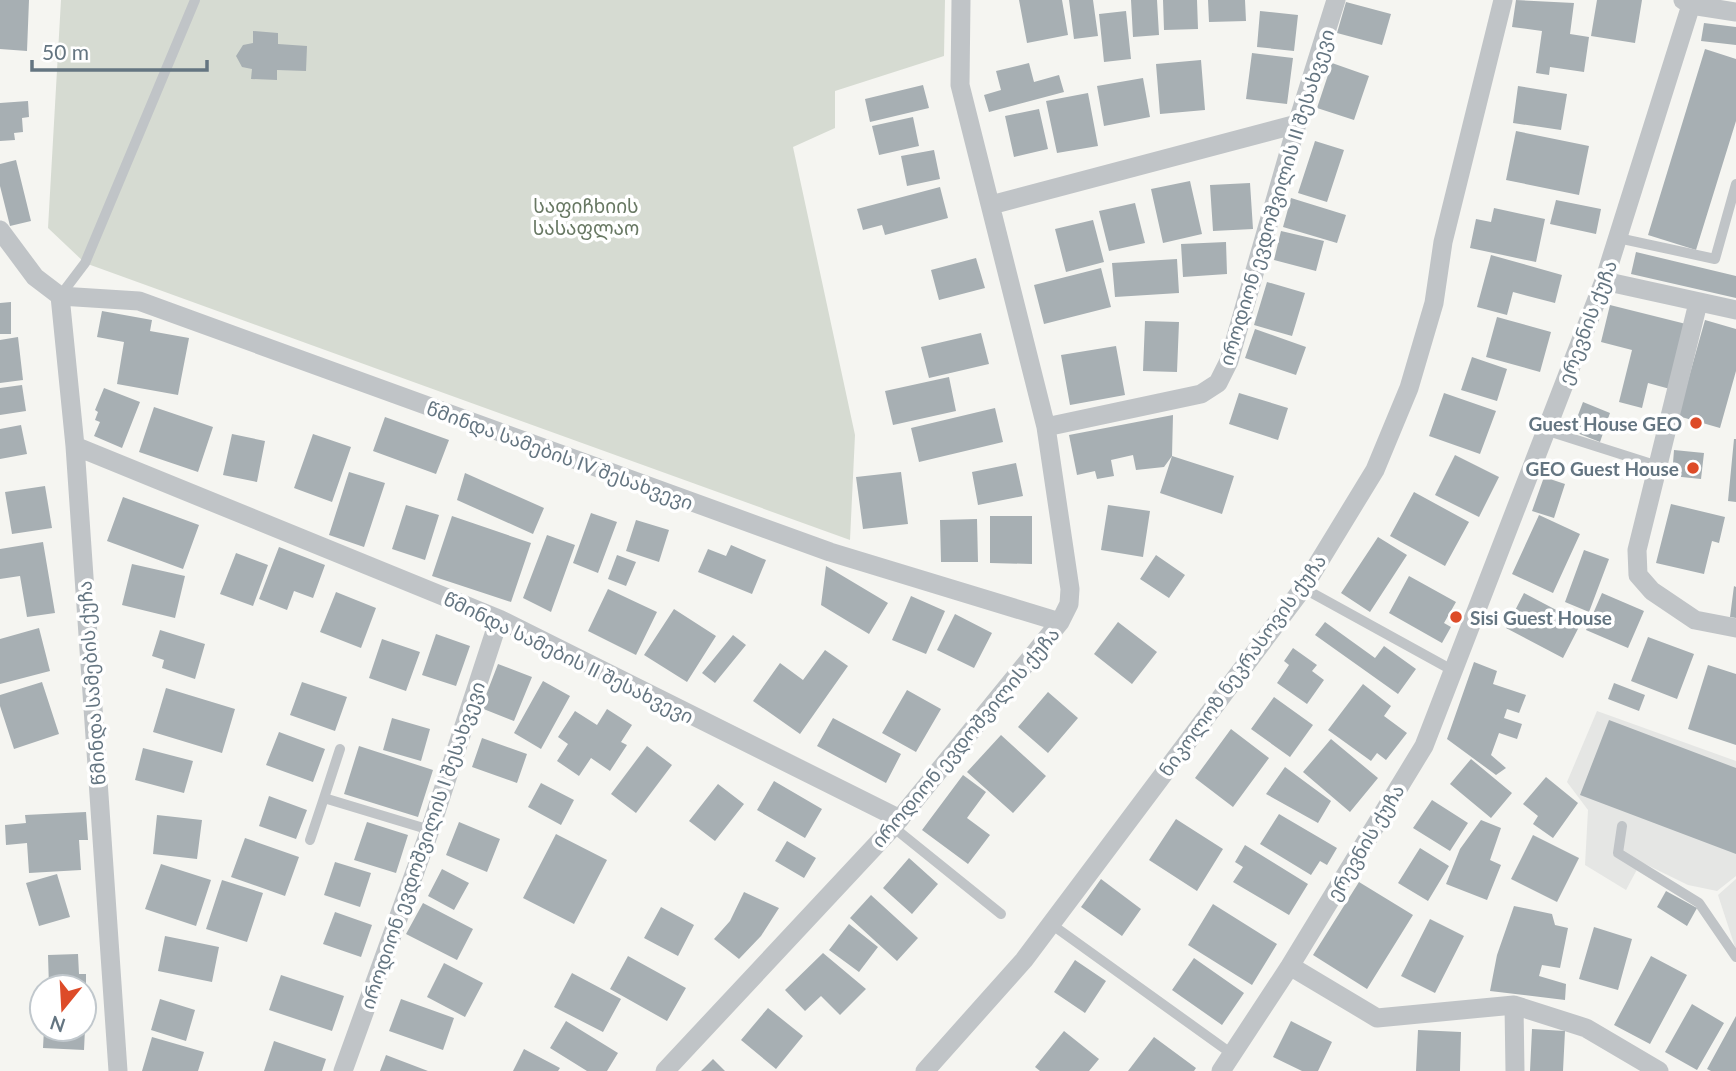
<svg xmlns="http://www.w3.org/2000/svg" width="1736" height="1071" font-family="Lato,'Noto Sans Georgian',sans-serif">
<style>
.built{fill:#e5e6e4}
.green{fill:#d6dbd2}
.building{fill:#a7afb3}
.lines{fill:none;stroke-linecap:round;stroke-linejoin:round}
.lane{stroke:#c0c4c7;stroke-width:10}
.street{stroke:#c0c4c7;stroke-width:19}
.poi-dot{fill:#dd4b28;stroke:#fff;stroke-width:2.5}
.labels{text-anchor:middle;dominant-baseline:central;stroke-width:7;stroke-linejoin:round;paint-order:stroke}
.street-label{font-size:19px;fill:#647581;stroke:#fff}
.park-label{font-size:19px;fill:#687863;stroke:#fff}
.poi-label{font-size:19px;font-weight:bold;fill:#647581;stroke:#fff;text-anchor:end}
</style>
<rect width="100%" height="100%" fill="#f5f5f1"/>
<!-- built -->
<path class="built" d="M1597,711L1736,761V876L1717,891L1688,885L1641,862L1626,890L1585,865L1588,810L1567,782Z
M1736,879V950L1718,895Z"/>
<!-- green -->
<path class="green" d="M61,0H945L944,56L835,91V128L793,147L855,435L850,540L85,263L48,228Z"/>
<!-- building -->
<path class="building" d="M0,0H29L27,51L0,49Z
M1019,0H1062L1068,35L1027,43Z
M1069,0H1093L1098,36L1074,39Z
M1131,0H1157L1159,35L1133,37Z
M1163,0H1197L1198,29L1164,30Z
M1208,0H1245L1246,21L1209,22Z
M1516,0L1574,3L1570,34L1589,37L1584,72L1550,67L1549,75L1536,73L1542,31L1512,27Z
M1597,0H1642L1635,43L1591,36Z
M1346,2L1391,14L1382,45L1337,33Z
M1126,11L1131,59L1104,62L1099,14Z
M1260,11L1298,15L1294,51L1257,47Z
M1704,23L1736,27V45L1701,41Z
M253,31L278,33V44L307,46L306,71L277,70V80L251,79L252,69L242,67L236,56L243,45L253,43Z
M1705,49L1736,59V121L1696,250L1648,235Z
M1252,53L1293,58L1287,104L1246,99Z
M1201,60L1205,110L1160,114L1156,64Z
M1029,63L1034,82L1059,75L1064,92L989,112L984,95L1001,90L996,71Z
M1332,63L1369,76L1354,120L1317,108Z
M1143,78L1150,117L1104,126L1097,86Z
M923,85L929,108L870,122L865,99Z
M1518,86L1567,94L1561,130L1513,123Z
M1088,93L1098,146L1057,153L1046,101Z
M28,101L29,117L22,118L23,132L14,133L15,140L0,141V103Z
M1039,109L1048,149L1014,157L1005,116Z
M913,117L919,146L879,155L872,126Z
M1516,131L1589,146L1579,195L1506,180Z
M1315,141L1344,150L1327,202L1298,193Z
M934,150L940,179L907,186L901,156Z
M16,160L31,221L10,226L0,186V164Z
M1190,181L1202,234L1163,243L1151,189Z
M1250,183L1253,229L1213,231L1210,185Z
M940,187L948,218L885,235L882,225L863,230L857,209Z
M1291,198L1346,215L1337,243L1283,227Z
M1556,200L1601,209L1596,234L1550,224Z
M1135,203L1145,243L1109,251L1099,211Z
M1494,208L1545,219L1536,262L1470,248L1476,219L1491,222Z
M1093,220L1104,262L1066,272L1055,229Z
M1281,231L1324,241L1316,271L1274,260Z
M1226,242L1227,274L1183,277L1181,244Z
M1636,252L1736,276V298L1631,274Z
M1491,255L1562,275L1555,303L1513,292L1507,315L1477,307Z
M976,258L985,288L939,300L931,270Z
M1177,259L1179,293L1115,297L1112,263Z
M1101,268L1111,307L1044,324L1034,285Z
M1267,282L1305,293L1292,336L1254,325Z
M11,302V334H0V303Z
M1610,305L1686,324L1670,389L1648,383L1642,408L1619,402L1632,350L1601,342Z
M102,311L152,320L150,331L189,338L178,395L117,384L124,342L97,337Z
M1497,317L1551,332L1540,372L1486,357Z
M1705,320L1736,329V371L1720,428L1678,416Z
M1145,321L1179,322L1177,372L1143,371Z
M1255,329L1306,347L1296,375L1245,358Z
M981,333L989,364L929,378L921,347Z
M18,337L23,380L0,383V340Z
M1116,346L1125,395L1070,405L1061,355Z
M1472,357L1507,369L1497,401L1461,390Z
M949,377L956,411L893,425L885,391Z
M22,385L26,411L0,415V388Z
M104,388L140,402L122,448L94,436L100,422L95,420L98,412L95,410Z
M1239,393L1288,408L1278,440L1229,424Z
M1444,393L1496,411L1480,454L1429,436Z
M1583,402L1610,413L1600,442L1572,431Z
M154,407L213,427L198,472L139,452Z
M995,408L1003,442L919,462L911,428Z
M1173,415L1172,456L1234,476L1222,514L1160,493L1172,456L1164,467L1136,470L1133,455L1111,460L1114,476L1097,479L1095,471L1077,475L1069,435Z
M385,417L449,440L436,474L373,451Z
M21,425L27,454L0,459V429Z
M232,434L265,441L257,482L223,475Z
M313,434L351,447L332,502L294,488Z
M1734,439H1736V502L1728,501Z
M1674,450L1704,453L1701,479L1672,476Z
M1455,455L1499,477L1479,517L1435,495Z
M1016,463L1023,496L978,505L972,472Z
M349,472L385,483L364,547L329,535Z
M901,472L908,524L863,529L856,477Z
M465,473L544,508L533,534L457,500Z
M1544,477L1565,484L1554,518L1532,511Z
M45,486L52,528L12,534L5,492Z
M1414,492L1469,522L1445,566L1390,536Z
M123,497L199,525L183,569L107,541Z
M1671,504L1725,517L1719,543L1712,541L1704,574L1656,563Z
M406,505L439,515L425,560L392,549Z
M1108,505L1150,511L1143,557L1101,550Z
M591,513L617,522L598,573L573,563Z
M1539,515L1580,534L1553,593L1512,574Z
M452,516L531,543L511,602L432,576Z
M990,516H1032V564L990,563Z
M977,519L978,562H941L940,520Z
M636,520L669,530L659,562L626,551Z
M547,535L575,545L551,612L523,598Z
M1378,537L1407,555L1370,612L1341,593Z
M43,542L55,613L27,617L20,576L0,579V549Z
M731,545L766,560L752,594L698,572L708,549L726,556Z
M279,547L325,565L313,598L294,591L287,610L259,599Z
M1584,550L1609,559L1589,612L1565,602Z
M236,553L268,565L253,606L220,594Z
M617,555L636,562L626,586L608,579Z
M1156,555L1185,575L1169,598L1140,579Z
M132,564L185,576L175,618L122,605Z
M826,566L888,603L869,634L821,605Z
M1409,576L1456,602L1444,623L1451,627L1442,643L1389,613Z
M1734,586L1736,587V618L1730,617Z
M608,589L657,612L636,655L588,631Z
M336,592L376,608L361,648L320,632Z
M1524,593L1581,623L1563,658L1506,628Z
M1602,593L1644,611L1628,648L1586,630Z
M911,596L945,611L926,654L892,640Z
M674,609L716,636L687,682L644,655Z
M955,614L992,633L974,668L937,650Z
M1118,622L1157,652L1132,684L1094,654Z
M1325,622L1375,658L1384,646L1416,669L1398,694L1315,635Z
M39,628L50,671L0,684V639Z
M160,630L205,644L195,679L162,668L164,660L152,656Z
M436,634L470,646L456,686L422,675Z
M733,635L746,645L715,683L702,673Z
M1648,637L1694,654L1677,699L1631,681Z
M382,639L420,652L406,691L369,678Z
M1293,648L1317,665L1312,671L1324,680L1307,704L1277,683L1289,665L1284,661Z
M825,650L848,666L800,734L753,701L780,663L803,680Z
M1474,662L1497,671L1493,684L1526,695L1519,713L1507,709L1504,718L1522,724L1517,739L1499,733L1491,755L1506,768L1496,775L1447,739Z
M498,664L532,677L514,721L481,708Z
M1708,665L1736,674V745L1688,729Z
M543,681L570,696L541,749L514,733Z
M42,682L59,734L14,749L0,706V695Z
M302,682L347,697L335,731L290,715Z
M1614,683L1645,695L1639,711L1608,699Z
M1363,684L1391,706L1384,716L1407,733L1386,760L1377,753L1371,761L1328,730Z
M166,688L235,709L222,753L153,732Z
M907,690L941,709L916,752L882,733Z
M1048,692L1078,718L1048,753L1018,727Z
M1274,697L1313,725L1290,757L1251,729Z
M607,709L632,725L621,742L627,745L610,771L591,758L579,776L557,761L568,744L558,737L575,711L597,725Z
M392,718L430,729L421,761L383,750Z
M833,718L901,754L886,783L817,746Z
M1609,720L1736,768V854L1580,795Z
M1231,729L1269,758L1233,807L1195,778Z
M279,732L325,749L313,782L266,765Z
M1001,735L1046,776L1013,813L967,772Z
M482,738L527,754L517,783L472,767Z
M1331,739L1378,778L1350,812L1303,772Z
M359,746L433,770L418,817L344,794Z
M647,746L672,765L636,813L611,794Z
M143,748L193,761L184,793L135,780Z
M1471,759L1512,793L1491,818L1450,784Z
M1285,767L1331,801L1318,823L1266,794Z
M963,775L986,792L967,818L990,835L968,864L922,830Z
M1546,777L1578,803L1553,838L1533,824L1538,816L1523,804Z
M774,781L822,809L805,838L757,810Z
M541,783L574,800L561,825L528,807Z
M718,784L744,804L715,841L689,821Z
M269,796L307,810L296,839L259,826Z
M1432,800L1468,823L1450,851L1413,828Z
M86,812L88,840H79L81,870L29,873L27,843L6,845L5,825L26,823L25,815Z
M1279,814L1337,848L1327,865L1320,861L1311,875L1260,844Z
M157,815L202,820L197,859L153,854Z
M1176,819L1223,849L1197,891L1149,860Z
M1481,820L1501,828L1490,860L1501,865L1487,900L1446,884L1460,849Z
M367,822L408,835L396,873L354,860Z
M459,822L500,839L487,872L446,855Z
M556,834L607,860L574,924L523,898Z
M1533,835L1579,858L1557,902L1511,879Z
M245,838L299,857L285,896L231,877Z
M787,841L816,858L804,878L775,861Z
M1245,845L1308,884L1289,915L1233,882L1243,867L1235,862Z
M1420,848L1449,866L1428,901L1398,883Z
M909,858L938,884L912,914L883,888Z
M335,862L371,873L360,907L324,895Z
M161,864L211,880L196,926L145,909Z
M442,869L469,883L454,910L428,896Z
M57,874L70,917L39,926L26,883Z
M1101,879L1141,909L1122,936L1081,907Z
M222,880L263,893L247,942L206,929Z
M1359,882L1413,915L1367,989L1313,955Z
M1666,891L1697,908L1687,926L1657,907Z
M744,892L779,908L761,936L739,959L714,939L730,921Z
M871,895L918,938L897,961L850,918Z
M423,903L473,929L457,960L406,934Z
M1213,904L1277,944L1252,985L1188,945Z
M1514,906L1552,914L1555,925L1568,928L1560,968L1542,965L1539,976L1566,984L1565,1000L1490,991L1497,955Z
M661,907L694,925L678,956L644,938Z
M335,912L372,925L361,957L323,944Z
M1430,919L1464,936L1435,993L1401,976Z
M849,924L878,947L859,972L829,950Z
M1594,927L1632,939L1618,990L1579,979Z
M165,936L219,947L212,982L158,971Z
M823,953L866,989L840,1015L821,996L805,1011L785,990Z
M78,954L79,974H86V987H49L48,955Z
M628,956L686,988L667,1021L610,989Z
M1651,956L1687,975L1650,1044L1614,1025Z
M1194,958L1244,993L1222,1025L1172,990Z
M1075,960L1106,981L1085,1013L1054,992Z
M444,963L483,983L465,1017L427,997Z
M572,973L621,999L603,1032L554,1007Z
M281,975L344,996L332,1031L269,1010Z
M160,999L195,1010L186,1041L151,1030Z
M401,999L454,1018L443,1050L389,1031Z
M1692,1004L1724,1023L1697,1070L1665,1052Z
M768,1008L803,1036L776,1069L741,1040Z
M1736,1016V1071H1711L1707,1069Z
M566,1021L618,1053L607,1071H587L550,1048Z
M1291,1021L1332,1042L1318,1071H1302L1273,1057Z
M44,1029H85L84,1050L43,1048Z
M1532,1029L1565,1031L1563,1071H1530Z
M1418,1030L1461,1032L1460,1071H1416Z
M1064,1031L1099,1059L1089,1071H1040L1035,1067Z
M152,1037L204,1052L198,1071H142Z
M1154,1037L1196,1068L1194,1071H1128Z
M274,1041L326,1059L322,1071H264Z
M524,1049L560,1068L558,1071H513Z
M386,1055L428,1071H380Z
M713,1059L725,1071H701Z"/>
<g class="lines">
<!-- lane -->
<path class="lane" d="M1618,238L1715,259L1736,184
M60,296L85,263L195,0
M1545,430L1658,466
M1303,588L1452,670
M324,798L340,749
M1622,826L1618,853L1699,903L1736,957
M893,827L1001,914
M310,840L324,798L430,830
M1051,924L1232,1054"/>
<!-- street -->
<path class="street" d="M1683,0L1691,5L1736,12
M991,205L1297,124
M0,230L35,277L60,296
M1604,281L1736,310
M60,296L139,301L830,552L1060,622
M60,296L75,446L118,1071
M1698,303L1637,550L1638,575L1652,591L1695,620L1736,628
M1046,427L1201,394L1218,383L1229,361L1297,124L1336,0
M75,446L499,619L900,819
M1290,966L1377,1018L1514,1005L1515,1071
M1514,1005L1586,1028L1659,1071
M343,1071L430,830L499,619
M665,1071L893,827L1060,622L1069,604L1070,589L1046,427L960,85L961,0
M925,1071L1024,960L1303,588L1375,470L1409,388L1434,303L1443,242L1503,0
M1221,1071L1290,966L1424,746L1604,281L1691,5"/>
</g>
<!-- markers -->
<g class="poi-dot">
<circle cx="1696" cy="423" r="7"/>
<circle cx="1693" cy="468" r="7"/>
<circle cx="1456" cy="617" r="7"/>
</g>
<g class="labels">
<!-- street labels -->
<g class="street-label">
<text transform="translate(1276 197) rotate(-73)">იროდიონ ევდოშვილის II შესახვევი</text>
<text transform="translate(1587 322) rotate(-69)">ერევნის ქუჩა</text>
<text transform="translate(560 455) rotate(20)">წმინდა სამების IV შესახვევი</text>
<text transform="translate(569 657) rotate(26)">წმინდა სამების II შესახვევი</text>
<text transform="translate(1242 665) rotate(-54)">ნიკოლოზ ნეკრასოვის ქუჩა</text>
<text transform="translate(91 683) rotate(-94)">წმინდა სამების ქუჩა</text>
<text transform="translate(965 737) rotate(-50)">იროდიონ ევდოშვილის ქუჩა</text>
<text transform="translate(1365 842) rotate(-59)">ერევნის ქუჩა</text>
<text transform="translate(422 845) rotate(-71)">იროდიონ ევდოშვილის I შესახვევი</text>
</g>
<!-- park labels -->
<g class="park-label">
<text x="586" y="205">საფიჩხიის<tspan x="586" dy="22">სასაფლაო</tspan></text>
</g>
<!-- poi labels -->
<g class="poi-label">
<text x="1682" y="423">Guest House GEO</text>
<text x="1679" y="468">GEO Guest House</text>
<text x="1470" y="617" text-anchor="start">Sisi Guest House</text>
</g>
</g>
<!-- north arrow -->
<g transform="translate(63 1008) rotate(198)"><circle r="33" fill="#ffffff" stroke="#c1c8cd" stroke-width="2"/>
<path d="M0-5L12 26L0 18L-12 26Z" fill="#dd4b28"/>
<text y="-10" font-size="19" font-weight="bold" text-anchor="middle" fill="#647581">N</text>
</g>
<!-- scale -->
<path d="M32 60v10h175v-10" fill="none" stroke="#647581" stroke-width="3.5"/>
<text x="42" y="60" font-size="21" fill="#647581" stroke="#ffffff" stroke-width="5" paint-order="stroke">50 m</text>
</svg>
